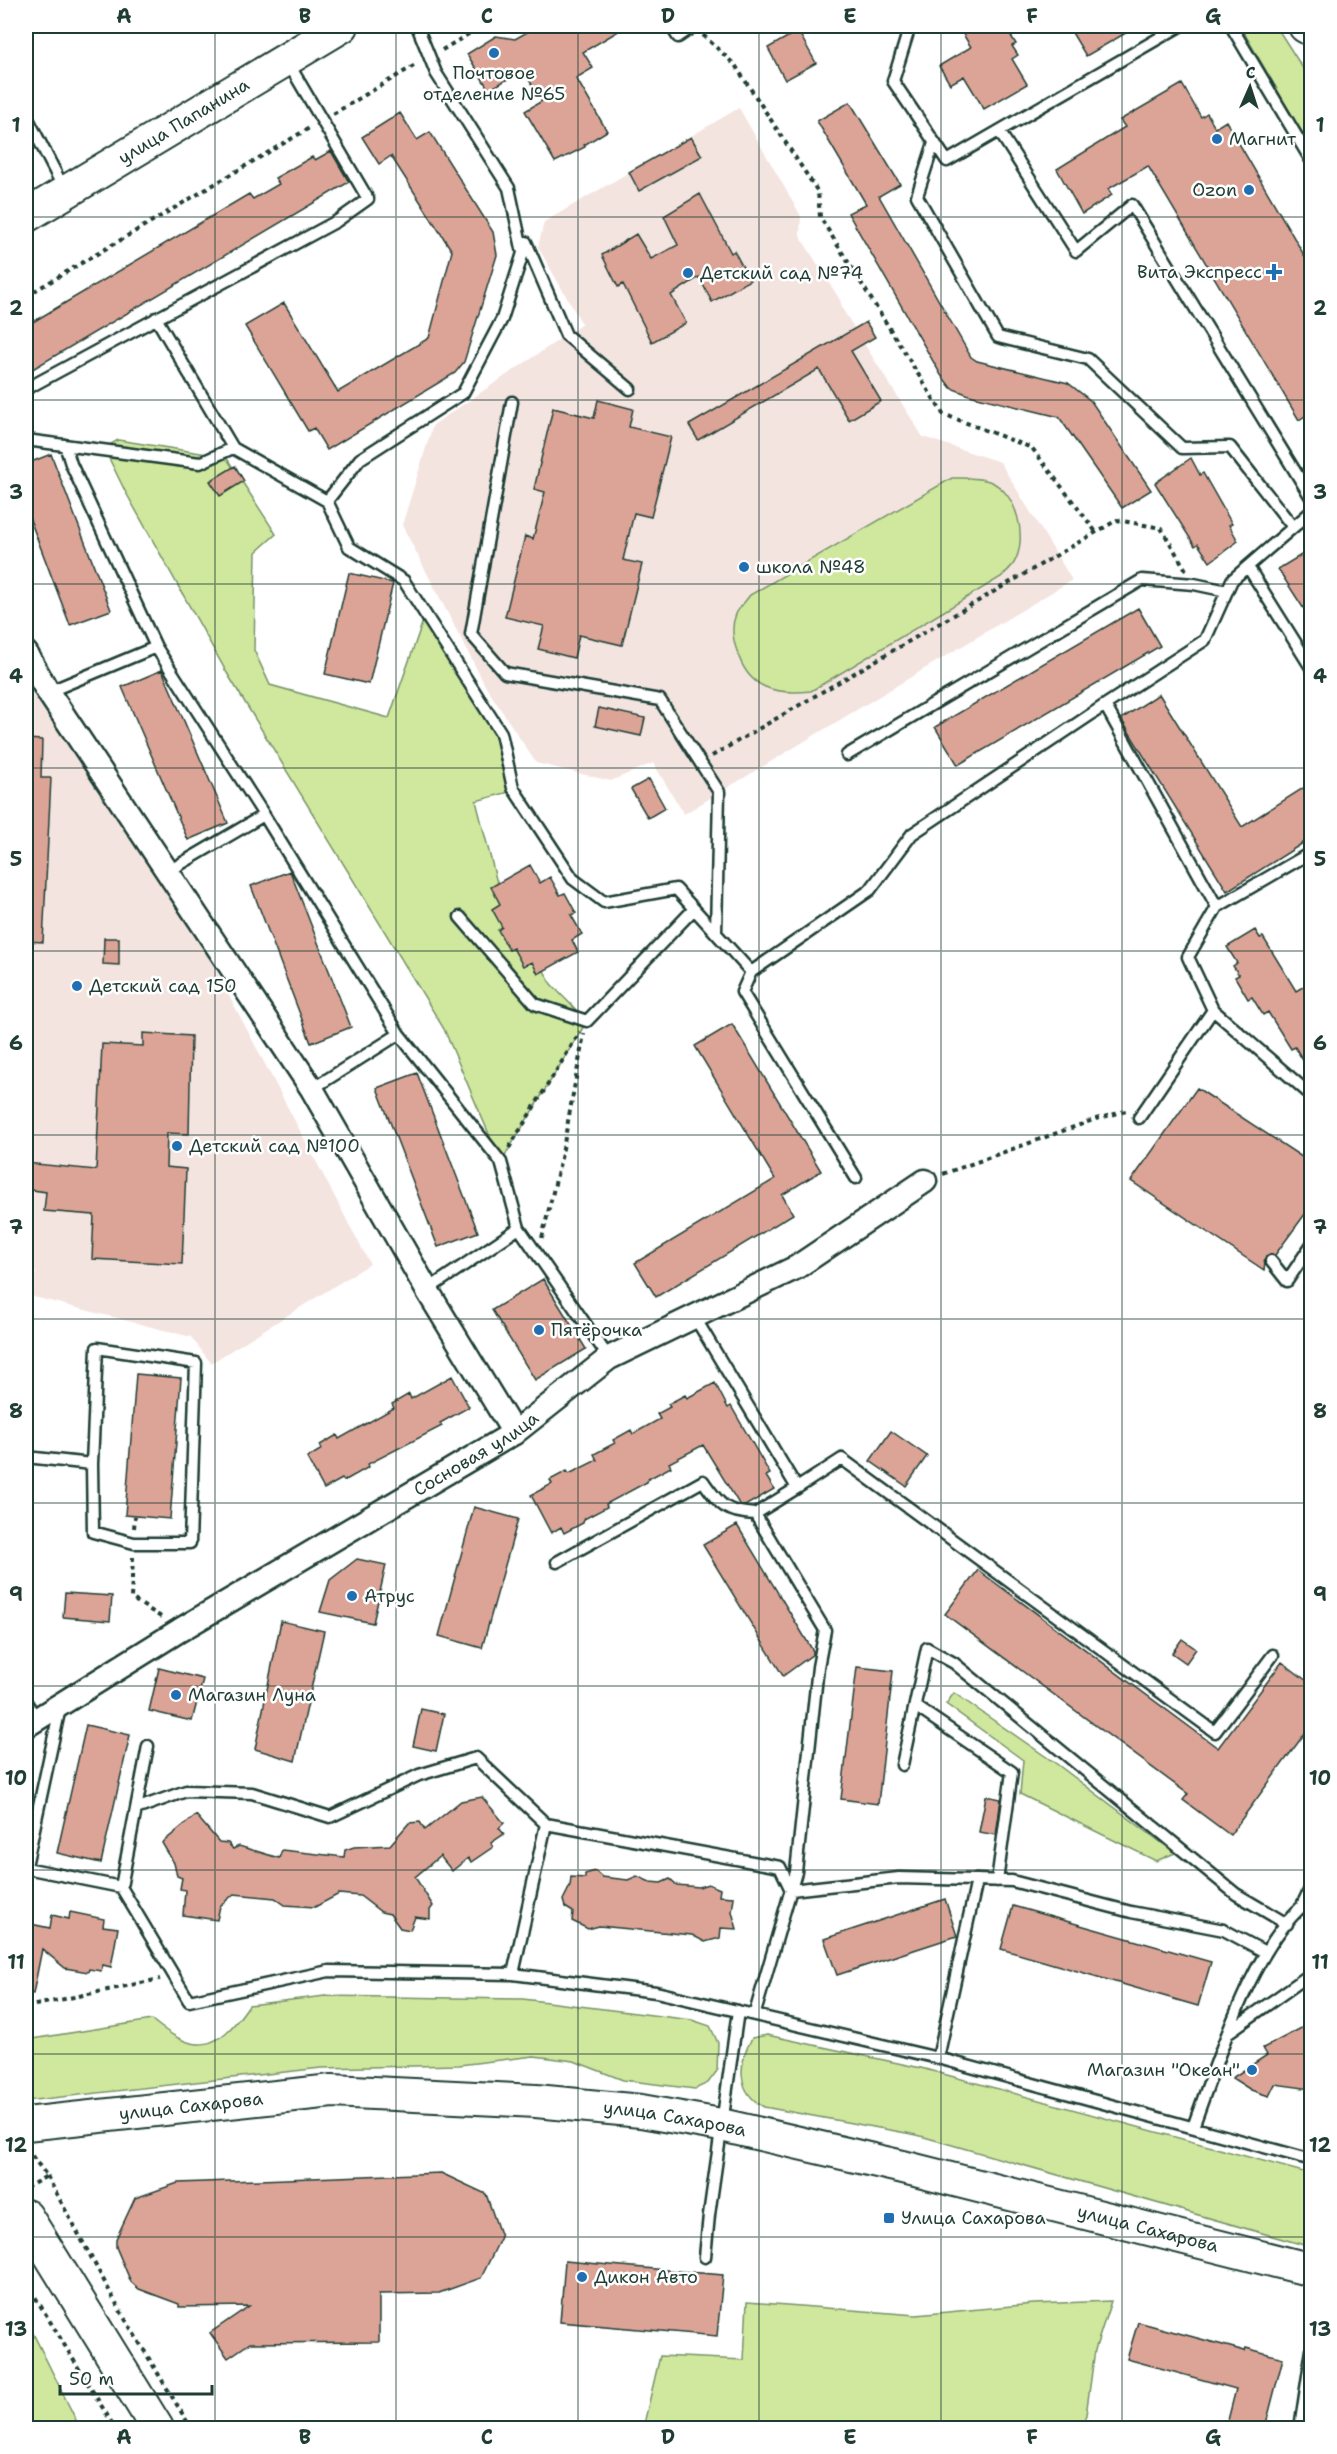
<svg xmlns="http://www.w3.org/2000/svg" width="1337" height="2454" font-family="'Shantell Sans',sans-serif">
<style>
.built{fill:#f4e4e0}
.green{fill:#cfe89e;stroke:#779269;stroke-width:1.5}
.building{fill:#dca496;stroke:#1f3d34;stroke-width:1.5}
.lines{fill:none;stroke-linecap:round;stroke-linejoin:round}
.lane-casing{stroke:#1f3d34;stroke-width:15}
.street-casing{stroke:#1f3d34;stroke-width:27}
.secondary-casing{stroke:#1f3d34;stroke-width:36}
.path{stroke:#1f3d34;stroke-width:4;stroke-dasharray:4.5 4.5;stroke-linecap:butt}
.lane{stroke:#fff;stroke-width:10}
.street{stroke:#fff;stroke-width:22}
.secondary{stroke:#fff;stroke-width:32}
.grid{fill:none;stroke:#1f3d34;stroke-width:1.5;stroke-opacity:0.55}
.poi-dot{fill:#1f6fb2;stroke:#fff;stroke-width:2}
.labels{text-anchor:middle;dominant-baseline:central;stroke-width:5;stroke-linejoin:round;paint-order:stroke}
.poi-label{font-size:18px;fill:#1f3d34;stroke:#fff;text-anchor:start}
.street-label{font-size:18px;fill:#1f3d34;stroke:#fff}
.neatline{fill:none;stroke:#1f3d34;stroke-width:2}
.grid-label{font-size:20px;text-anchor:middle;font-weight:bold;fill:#1f3d34}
</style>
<rect width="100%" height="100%" fill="#fff"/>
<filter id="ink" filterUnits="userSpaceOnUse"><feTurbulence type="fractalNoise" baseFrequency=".0167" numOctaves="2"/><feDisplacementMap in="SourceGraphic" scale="12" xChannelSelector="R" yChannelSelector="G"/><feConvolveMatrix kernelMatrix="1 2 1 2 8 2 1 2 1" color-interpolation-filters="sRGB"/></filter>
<g filter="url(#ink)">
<!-- built -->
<path class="built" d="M739,108L801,216L800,236L840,300L843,310L923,437L1000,462L1072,580L684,814L653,763L611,781L536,763L486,687L402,525L433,425L582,324L538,247L544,222Z
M26,667L202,944L370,1264L211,1363L191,1337L26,1295L36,1272L26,1265Z"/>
<!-- green -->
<path class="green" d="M1240,26H1276L1311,81V148Z
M118,440L226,457L276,534L256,552L254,650L270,685L389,718L424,618L501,733L513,791L476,801L496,879L551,984L587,1021L501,1162L444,1029L227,673L125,491L104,448Z
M952,478C964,478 978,477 989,481C1018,492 1028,539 1014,563C1011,568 1005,573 1001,577L811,691C775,695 748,689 737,651C733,640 731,626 736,614C739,607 746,601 750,595Z
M954,1693L1058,1765L1175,1853L1156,1861L1020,1794L1023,1760L946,1704Z
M325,1996L523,1999L692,2020L710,2026L718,2043L717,2071L708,2083L695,2089L623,2080L574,2061L534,2056L459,2065L321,2068L26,2101V2040L152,2020C196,2056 217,2052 249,2005Z
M767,2035L921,2068L1311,2174V2247L917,2135L764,2107C736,2092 738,2063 752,2038Z
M1111,2301L1095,2350L1086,2415L1080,2428H643L660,2356L744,2360L747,2302L916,2315L1034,2304Z
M26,2319L80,2428H26Z"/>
<!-- building -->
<path class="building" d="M538,26H627L583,52L593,68L576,78L607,131L584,145L585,147L555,162L525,111L542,101L523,70L489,90L467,54L496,36L515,39Z
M971,26H1005L1016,44L1012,46L1018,55L1012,59L1027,84L984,109L964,76L950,84L939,66L971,47L961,31Z
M1068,26H1138L1086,56Z
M798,31L816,63L785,80L768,48Z
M1182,84L1201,117L1207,113L1215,128L1226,121L1311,267V412L1299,420L1148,166L1108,189L1112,195L1082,214L1057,169L1125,127L1120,120Z
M850,102L900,184L879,196L971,357L977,361L1068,383L1091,401L1151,490L1122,508L1059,417L969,395L951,388L941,375L848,213L866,204L817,121Z
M400,113L417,140L430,132L493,232L497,255L464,362L455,373L327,450L314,428L308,431L245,326L284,303L338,392L429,338L452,251L391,156L379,164L362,137Z
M691,137L702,156L639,191L629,172Z
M331,151L349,182L26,373V326L249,194L253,199L279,184L275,178L312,157L315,160Z
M700,194L731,253L734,251L750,280L712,302L699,277L671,295L686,323L652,342L623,284L618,287L602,255L636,234L651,259L678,245L664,216Z
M866,322L875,337L851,351L881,401L849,420L819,369L698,440L689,425Z
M598,400L633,409L629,427L671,437L651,517L634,513L623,560L642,564L622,645L579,635L574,658L538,649L544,626L505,617L525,536L533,539L545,492L534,489L553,408L594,418Z
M51,454L111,610L70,625L26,509V464Z
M1191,458L1200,475L1203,473L1232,524L1229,525L1238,541L1210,562L1198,544L1195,546L1155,483Z
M235,466L244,481L220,496L210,481Z
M1311,549V620L1278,569Z
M349,573L393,583L369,684L325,674Z
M1138,608L1160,646L958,765L935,727Z
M162,670L228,823L188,840L122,687Z
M1159,694L1242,827L1311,783V838L1227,891L1121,719Z
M599,708L645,718L641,736L595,726Z
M26,739L42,740L41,778H51L43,942L26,941Z
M649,779L665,808L648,818L631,789Z
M530,865L540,883L550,877L560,895L565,893L576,913L571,915L582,934L572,940L578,952L538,974L532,962L523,966L513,948L509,950L498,930L502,927L492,909L500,904L491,887Z
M290,871L351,1027L311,1043L251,886Z
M1255,930L1260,938L1263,937L1296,991L1311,982V1074L1295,1047L1291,1049L1268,1012L1263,1015L1252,997L1248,999L1235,977L1239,975L1233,966L1237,963L1227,947Z
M104,938H119V965L103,964Z
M732,1024L821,1171L782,1195L793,1214L656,1297L635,1263L775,1179L695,1046Z
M143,1033L191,1036L189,1134L167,1133L166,1167L186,1169L182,1264L92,1259L94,1215L44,1211L46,1192L26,1189V1163L96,1170L102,1044L143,1046Z
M417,1073L478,1232L438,1247L377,1088Z
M1197,1088L1311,1163V1206L1275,1255L1266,1256L1264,1270L1131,1181Z
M543,1279L586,1349L535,1380L492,1310Z
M136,1374L181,1378L170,1519L125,1515Z
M452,1376L469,1407L440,1423L442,1426L368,1464L369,1467L344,1481L342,1479L324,1489L307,1458L322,1449L320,1445L337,1435L339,1439L394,1408L392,1404L409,1394L411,1399Z
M715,1383L728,1408L731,1406L770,1474L766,1476L774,1489L745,1506L739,1504L703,1445L669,1463L671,1467L648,1479L647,1482L606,1504L607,1507L584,1519L583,1523L564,1533L561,1527L551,1533L531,1495L552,1484L550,1480L567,1471L569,1474L597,1460L594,1454L615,1443L613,1440L631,1430L633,1434L660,1419L657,1414L670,1407L668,1404L685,1395L687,1398Z
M891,1431L927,1456L906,1486L870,1461Z
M474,1507L518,1519L482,1648L439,1636Z
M737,1525L813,1651V1654L783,1676L703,1545Z
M357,1559L386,1565L373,1623L320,1612L330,1580Z
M978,1570L1218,1748L1282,1662L1311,1684V1725L1230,1835L1183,1800L1188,1794L945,1614Z
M65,1593L112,1596L110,1621L63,1617Z
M281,1621L324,1631L295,1761L255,1749Z
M1182,1639L1196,1649L1186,1663L1172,1653Z
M857,1667L893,1671L878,1804L841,1799Z
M159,1668L203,1679L192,1721L149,1711Z
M421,1709L444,1714L436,1751L413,1746Z
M86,1725L130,1735L101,1863L57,1853Z
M986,1796L1001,1799L996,1835L979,1832Z
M482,1797L504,1823L499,1828L504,1834L491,1843L493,1847L471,1862L468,1858L452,1871L440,1856L415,1877L433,1906L430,1910V1919L415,1917L410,1930L400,1928L390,1914L381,1912L360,1896L339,1894L315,1907L285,1905L275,1898L234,1894L220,1906L217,1920L183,1915L185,1890L180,1889L182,1878L177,1876L174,1863L162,1843L196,1815L219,1842L228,1843L233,1849L239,1846L279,1858L282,1850L344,1857L345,1850L354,1847L390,1845L409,1823L420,1822L425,1830L461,1801Z
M595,1871L602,1877L628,1880L637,1876L650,1882L661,1883L670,1879L677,1885L699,1887L708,1884L720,1889L719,1896L734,1897L732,1912L737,1929L721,1928L720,1938L705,1942L692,1935L599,1926L588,1929L572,1921L573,1912L565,1907L563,1900L570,1886L571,1877L585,1878V1874Z
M945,1899L957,1936L837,1975L824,1939Z
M1013,1906L1211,1962L1198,2006L1001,1949Z
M70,1912L104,1919L103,1926L118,1928L111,1967L103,1965L101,1971L89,1969L88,1972L65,1968L42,1949L33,1994L26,1993V1923L50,1928L52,1915L69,1919Z
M1311,2023V2089L1275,2084L1269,2096L1251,2090L1232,2078L1267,2055L1263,2048Z
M441,2173L486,2194L501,2237L481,2278L439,2293L379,2294V2342L250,2343L228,2358L210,2333L249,2306L179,2307V2304L139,2289L131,2282L116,2247V2239L135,2198L178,2183Z
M565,2261L723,2275L717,2336L560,2322Z
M1138,2322L1245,2351L1246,2348L1283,2358L1265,2428H1226L1236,2389L1127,2359Z"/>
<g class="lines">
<defs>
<path id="lane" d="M417,26L436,73L509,188L523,253L502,319L463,393L360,459L327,501L349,547L404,581L501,733L513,788L573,879L604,902L676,889L751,972L742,992L856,1178
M671,26L678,37L694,26
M910,26L893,81L947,161L1180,26
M1231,26L1312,162
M26,115L64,189
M999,131L1076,251L1132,205L1312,499
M934,143L917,196L998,337L1088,359L1182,448L1230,447L1293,527
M526,242L566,335L630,389
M156,318L233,448L327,501
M26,389L337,221L368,199L287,61
M512,402L471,634L505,673L660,700L719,792L716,933
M26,440L200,463L233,448
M65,445L71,464L156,647
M1312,511L1232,580L1205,640L1105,705L1217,907L1312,852
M1248,567L1312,669
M48,692L156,647L264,815L167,872
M847,755L1142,580L1194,584L1227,591
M264,815L399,1034
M1217,907L1188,957L1213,1010L1312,1096
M460,917L535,1004L587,1021L694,909
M751,972L870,890L912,834L1105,705
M312,1089L399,1034L501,1162L519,1228L427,1290
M1139,1118L1213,1010
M519,1228L609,1358
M1271,1261L1287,1281L1312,1244
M694,1316L797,1488L755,1514L825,1630L818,1667L796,1872L755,2013
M97,1348L196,1363L190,1543H134L93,1532L92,1464Z
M26,1457L92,1464
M797,1488L842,1459L1215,1732L1273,1655
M557,1562L703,1481C721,1506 724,1512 755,1514
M26,1702L37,1719
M915,1706L1012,1772L997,1881
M148,1746L121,1887L189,2001L329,1971L513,1974L656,1992L938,2058L1312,2160
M902,1765L927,1648L954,1663L1236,1894L1287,1924
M136,1809L186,1791L252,1793L330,1817L419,1775L476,1758L546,1824
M26,1866L60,1708
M26,1868L121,1887
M1303,1903L1312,1885
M513,1974L546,1824L780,1867L791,1890L899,1878L1012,1881L1131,1912L1224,1930L1265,1952
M1229,2032L1312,1973
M938,2058L977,1880
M1193,2127C1218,2060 1253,1941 1312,1898
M705,2257L709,2215L738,2011
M1300,2428L1312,2349"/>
<g id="street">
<path d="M26,653L48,692L312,1089L427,1290L514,1433"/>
<path id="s1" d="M26,1726L180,1630L514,1433L609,1358L797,1267L925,1181"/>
</g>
<g id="secondary">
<path d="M1305,26L1312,30"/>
<path id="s2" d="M26,216L342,26"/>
<path id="s3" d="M26,2124L332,2091L536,2101L641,2111L721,2125L903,2167L1312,2270"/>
<path d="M26,2216L157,2428"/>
</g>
</defs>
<!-- lane casing -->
<use href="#lane" class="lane-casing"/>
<!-- street casing -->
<use href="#street" class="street-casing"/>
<!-- secondary casing -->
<use href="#secondary" class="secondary-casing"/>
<!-- path -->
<path class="path" d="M703,35L735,65L818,192L820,217L943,414L1032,448L1096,532
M442,50L482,26
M333,114L417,64
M26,296L311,127
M712,756L1117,520L1161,528L1186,570
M509,1148L580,1032
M943,1174L1096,1119L1126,1111
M542,1238L562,1154L584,1034
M134,1528L135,1517
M133,1557L131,1598L161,1617
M26,2007L160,1979
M47,2176L122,2314L191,2428
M26,2188L47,2176L26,2148
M26,2282L115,2428"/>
<!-- lane -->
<use href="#lane" class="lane"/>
<!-- street -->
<use href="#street" class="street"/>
<!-- secondary -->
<use href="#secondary" class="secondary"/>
</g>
</g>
<!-- grid -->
<path class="grid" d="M215,26V2428M396,26V2428M578,26V2428M759,26V2428M941,26V2428M1122,26V2428M26,217H1312M26,400H1312M26,584H1312M26,768H1312M26,951H1312M26,1135H1312M26,1319H1312M26,1503H1312M26,1686H1312M26,1870H1312M26,2054H1312M26,2237H1312"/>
<!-- markers -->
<g class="poi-dot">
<circle cx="494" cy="53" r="6"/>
<circle cx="1217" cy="139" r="6"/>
<circle cx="1249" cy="190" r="6"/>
<path d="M1271 263h6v6h6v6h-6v6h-6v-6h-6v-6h6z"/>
<circle cx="688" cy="273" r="6"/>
<circle cx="744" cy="567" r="6"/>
<circle cx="77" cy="986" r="6"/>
<circle cx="177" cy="1146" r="6"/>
<circle cx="539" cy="1330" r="6"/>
<circle cx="352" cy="1596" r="6"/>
<circle cx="176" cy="1695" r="6"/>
<circle cx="1252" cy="2070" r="6"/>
<rect x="883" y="2212" width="12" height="12" rx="3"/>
<circle cx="582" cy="2277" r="6"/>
</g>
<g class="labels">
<!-- poi labels -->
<g class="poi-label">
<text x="494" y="73" text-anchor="middle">Почтовое<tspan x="494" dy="21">отделение №65</tspan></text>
<text x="1229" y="139">Магнит</text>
<text x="1237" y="190" text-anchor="end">Ozon</text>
<text x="1262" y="272" text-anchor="end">Вита Экспресс</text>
<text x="700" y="273">Детский сад №74</text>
<text x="756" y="567">школа №48</text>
<text x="89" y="986">Детский сад 150</text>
<text x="189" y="1146">Детский сад №100</text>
<text x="551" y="1330">Пятёрочка</text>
<text x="364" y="1596">Атрус</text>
<text x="188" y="1695">Магазин Луна</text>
<text x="1240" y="2070" text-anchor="end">Магазин "Океан"</text>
<text x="901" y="2218">Улица Сахарова</text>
<text x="594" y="2277">Дикон Авто</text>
</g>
<!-- street labels -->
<g class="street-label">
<text stroke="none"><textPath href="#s2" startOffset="184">улица Папанина</textPath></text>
<text stroke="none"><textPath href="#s1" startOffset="526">Сосновая улица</textPath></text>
<text stroke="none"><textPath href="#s3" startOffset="166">улица Сахарова</textPath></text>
<text stroke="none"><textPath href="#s3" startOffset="652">улица Сахарова</textPath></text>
<text stroke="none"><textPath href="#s3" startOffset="1138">улица Сахарова</textPath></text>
</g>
</g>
<!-- margin -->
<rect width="1337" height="2454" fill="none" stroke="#fff" stroke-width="66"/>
<!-- north arrow -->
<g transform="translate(1250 87) rotate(3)" stroke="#ffffff" stroke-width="4.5" paint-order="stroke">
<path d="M0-4.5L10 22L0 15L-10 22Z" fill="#1f3d34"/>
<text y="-9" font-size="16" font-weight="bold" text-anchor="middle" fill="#1f3d34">С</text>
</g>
<!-- scale -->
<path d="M60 2385v9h152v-9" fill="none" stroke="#1f3d34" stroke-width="3"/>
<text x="69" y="2385" font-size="18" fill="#1f3d34" stroke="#ffffff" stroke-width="4.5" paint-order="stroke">50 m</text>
<rect x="33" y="33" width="1271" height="2388" class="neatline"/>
<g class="grid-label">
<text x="124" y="23">A</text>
<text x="305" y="23">B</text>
<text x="487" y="23">C</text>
<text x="668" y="23">D</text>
<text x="850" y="23">E</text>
<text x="1032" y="23">F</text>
<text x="1213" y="23">G</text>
<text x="16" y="132">1</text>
<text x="1320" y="132">1</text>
<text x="16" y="315">2</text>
<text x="1320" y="315">2</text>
<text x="16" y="499">3</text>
<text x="1320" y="499">3</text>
<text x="16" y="683">4</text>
<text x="1320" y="683">4</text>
<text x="16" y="866">5</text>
<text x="1320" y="866">5</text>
<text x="16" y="1050">6</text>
<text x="1320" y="1050">6</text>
<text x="16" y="1234">7</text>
<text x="1320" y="1234">7</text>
<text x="16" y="1418">8</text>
<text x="1320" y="1418">8</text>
<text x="16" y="1601">9</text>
<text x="1320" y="1601">9</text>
<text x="16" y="1785">10</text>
<text x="1320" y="1785">10</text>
<text x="16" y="1969">11</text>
<text x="1320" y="1969">11</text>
<text x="16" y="2152">12</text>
<text x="1320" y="2152">12</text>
<text x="16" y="2336">13</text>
<text x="1320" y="2336">13</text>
<text x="124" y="2444">A</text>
<text x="305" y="2444">B</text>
<text x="487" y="2444">C</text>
<text x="668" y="2444">D</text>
<text x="850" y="2444">E</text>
<text x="1032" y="2444">F</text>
<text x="1213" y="2444">G</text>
</g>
</svg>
